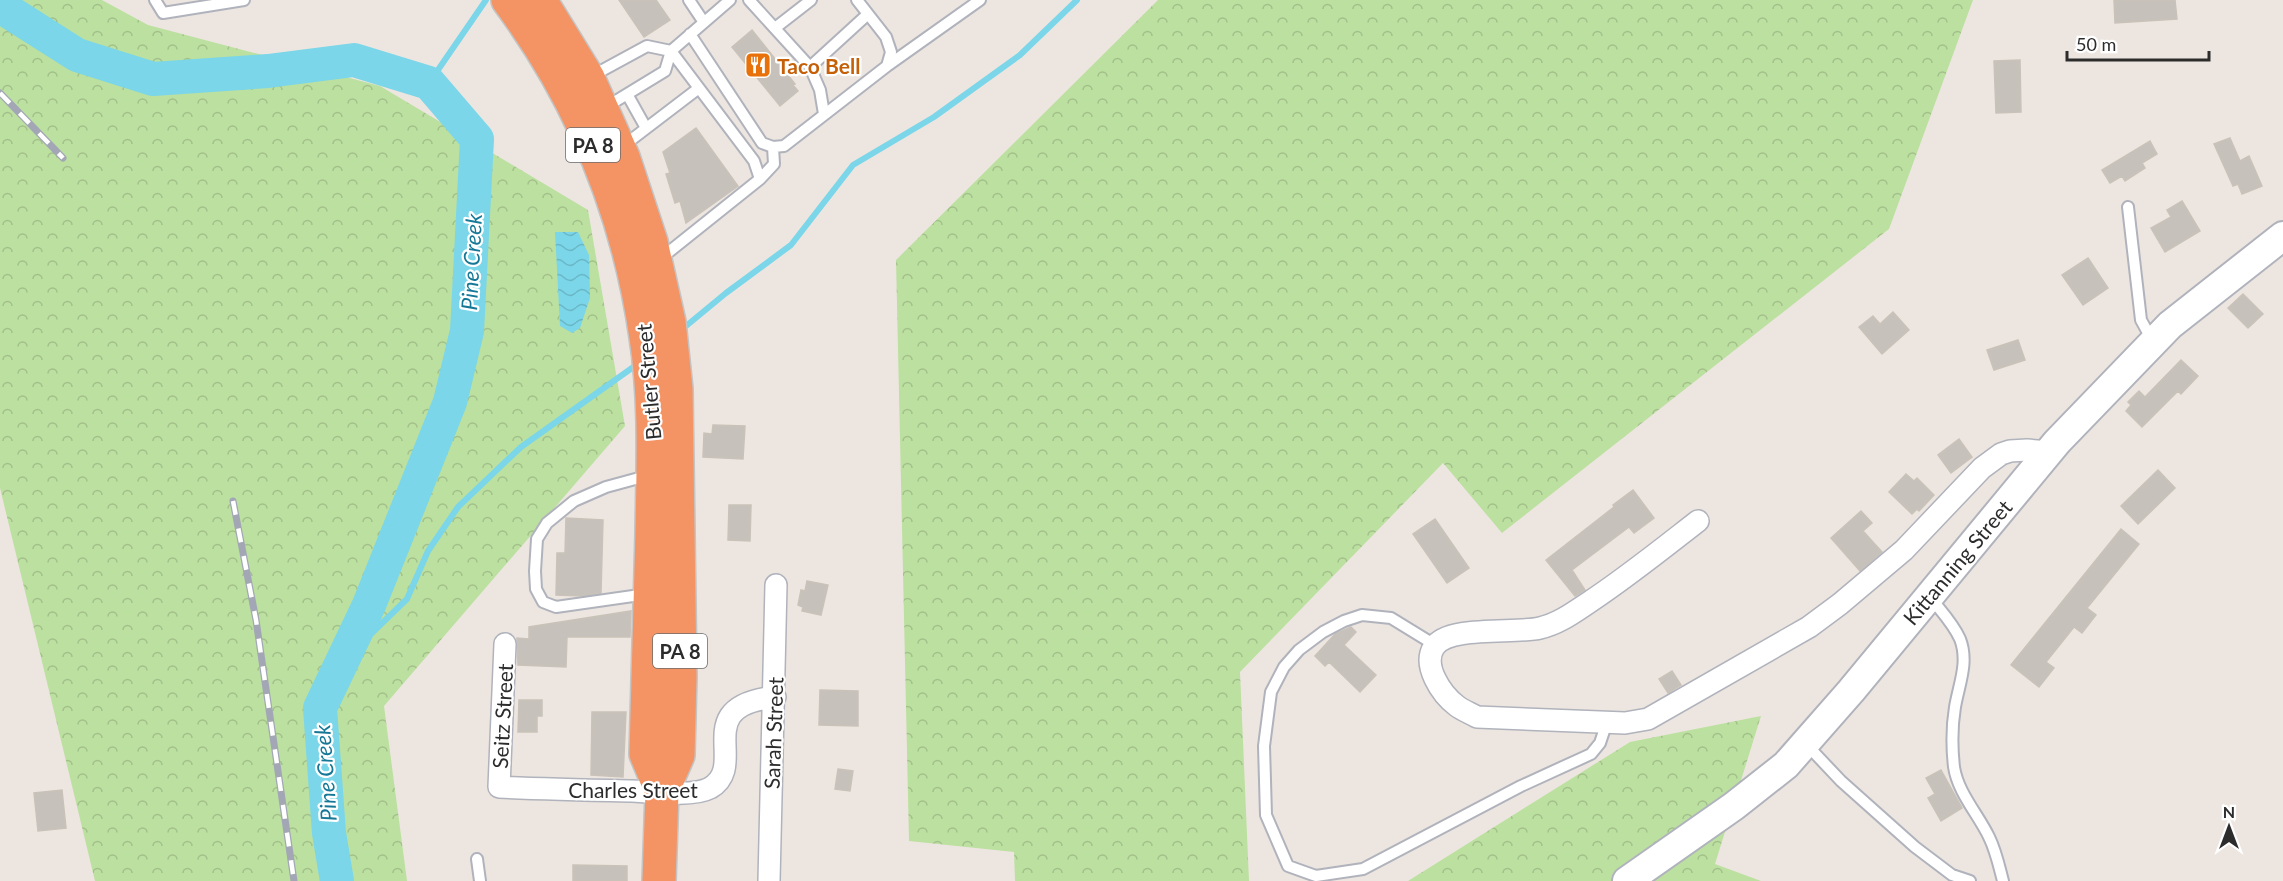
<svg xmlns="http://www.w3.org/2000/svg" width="2283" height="881" font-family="Lato,sans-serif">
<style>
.forest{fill:url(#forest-crowns)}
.water{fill:url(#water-waves)}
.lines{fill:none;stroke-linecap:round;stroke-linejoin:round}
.stream{stroke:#7ad6e8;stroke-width:6}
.river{stroke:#7ad6e8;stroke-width:34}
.building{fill:#c6c1bb;stroke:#c9c2b9;stroke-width:1.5}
.lane-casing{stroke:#b0b3bc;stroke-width:14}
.street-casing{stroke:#b0b3bc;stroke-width:24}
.secondary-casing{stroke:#b0b3bc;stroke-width:32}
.highway-casing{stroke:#c4c4c4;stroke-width:36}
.lane{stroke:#fff;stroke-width:10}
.street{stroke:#fff;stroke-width:21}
.secondary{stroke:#fff;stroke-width:28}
.highway{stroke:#f49364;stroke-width:33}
.rail-casing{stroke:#a3a7b5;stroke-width:7}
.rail{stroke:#fff;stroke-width:4.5;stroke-dasharray:14;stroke-linecap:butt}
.labels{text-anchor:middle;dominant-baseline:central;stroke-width:4.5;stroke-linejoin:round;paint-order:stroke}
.shield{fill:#fff;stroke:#6b6b6b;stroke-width:1.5}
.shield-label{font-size:20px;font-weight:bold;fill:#2c2c2c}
.food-label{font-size:21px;font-weight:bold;fill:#c56008;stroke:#fff;text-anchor:start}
.street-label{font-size:21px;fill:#2c2c2c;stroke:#fff}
.water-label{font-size:22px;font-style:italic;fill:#167897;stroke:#fff}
</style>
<defs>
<pattern id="forest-crowns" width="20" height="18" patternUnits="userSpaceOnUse" patternTransform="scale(1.5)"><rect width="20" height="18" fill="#bce0a0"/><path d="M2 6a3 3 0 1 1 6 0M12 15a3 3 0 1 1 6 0" fill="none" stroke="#a2c08a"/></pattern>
<pattern id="water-waves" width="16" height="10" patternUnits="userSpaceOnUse" patternTransform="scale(1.5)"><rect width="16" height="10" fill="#7ad6e8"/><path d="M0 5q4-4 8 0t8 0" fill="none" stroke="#6ab8c7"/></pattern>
</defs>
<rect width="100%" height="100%" fill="#ede6e0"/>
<!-- forest -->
<path class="forest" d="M0,0H102L148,25L380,86L588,210L625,426L384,706L407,881H95L0,488Z
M1158,0H1973L1889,229L1502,533L1443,463L1240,672L1249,881H1015L1014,852L909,841L896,260Z
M1761,716L1715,864L1761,881H1408L1630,742Z"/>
<!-- water -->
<path class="water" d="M555,232H578L589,255L590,298L580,328L572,333L560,326Z"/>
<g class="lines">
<!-- stream -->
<path class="stream" d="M429,83L486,0
M680,331L726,293L791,245L853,165L934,117L1020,55L1077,0
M343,661L407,599L428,551L458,507L521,447L639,363"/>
<!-- river -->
<path class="river" d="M0,6L77,55L153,79L268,71L354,60L429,83L477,139L467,331L450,402L369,605L320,708L329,833L337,881"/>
</g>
<!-- building -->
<path class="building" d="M619,0H656L670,20L644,37Z
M2114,0H2175L2177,19L2115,23Z
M752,30L795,84L793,85L798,91L780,106L732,47Z
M2020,60L2021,112L1996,113L1994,61Z
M696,128L738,186L686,223L680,201L675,203L666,174L670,173L663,152Z
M2230,138L2240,161L2249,156L2262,186L2242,194L2238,184L2233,186L2214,144Z
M2150,141L2157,154L2142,163L2145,168L2125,181L2122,176L2110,183L2102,170Z
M2182,201L2200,231L2165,252L2151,228L2171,217L2167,210Z
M2088,258L2108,288L2083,305L2062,275Z
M2243,294L2263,314L2248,328L2228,308Z
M1893,312L1909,330L1882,354L1859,327L1873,316L1880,324Z
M2018,340L2025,360L1994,370L1987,350Z
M2181,360L2198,376L2181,394L2178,391L2142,427L2126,411L2131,405L2128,402L2139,391L2145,397Z
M713,425L745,426L743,459L703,457L704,433L712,434Z
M1959,439L1972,457L1951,473L1938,455Z
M2158,470L2175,488L2138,524L2121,506Z
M1906,474L1914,481L1917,478L1934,495L1919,511L1917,509L1912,514L1889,492Z
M1633,490L1654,518L1634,533L1629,527L1572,570L1585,590L1575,596L1546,560L1614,507L1613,505Z
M729,505H751L750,541L728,540Z
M1861,511L1872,523L1863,531L1882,552L1860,571L1831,538Z
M566,518L603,520L601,593L583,596L556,595L557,553H565Z
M1435,519L1469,568L1447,583L1413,534Z
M2121,529L2139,544L2087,608L2096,615L2082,633L2074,627L2046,662L2054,668L2039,687L2011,665Z
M807,581L828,585L821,615L802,611L803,607L798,605L801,590L805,591Z
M631,611L630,637H567L566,667L518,665L517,638L529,639V627Z
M1351,627L1356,632L1344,645L1376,675L1360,692L1329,662L1325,666L1315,656L1335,634Z
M1672,671L1681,685L1668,693L1659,679Z
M820,690L858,691V726L819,725Z
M519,700H542V716H537V732H518Z
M592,712H626L623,777L591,775Z
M838,769L853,771L850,791L835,789Z
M1941,770L1962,808L1941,821L1928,798L1935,794L1926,778Z
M62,790L66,828L38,831L34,793Z
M573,865L627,866V881H573Z"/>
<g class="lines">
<defs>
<path id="lane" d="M155,0L163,13L244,0
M689,0L703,21
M749,0L810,67L820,90L824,114
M857,0L886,37L891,52L887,66
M775,28L811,0
M690,34L762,143L773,147L784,146L887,66L980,0
M810,67L868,14
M590,77L647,46L671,51L754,161L760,179L660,259
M627,94L646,128
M606,107L665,71L671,51L730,0
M623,146L699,88
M760,179L774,164L773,147
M2128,207L2141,320L2152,340
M647,594L556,607L543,602L536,589L535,571L537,539L547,523L574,501L606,487L650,475
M1930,597C1940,610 1953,623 1960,639C1969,662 1959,684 1955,707C1952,725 1952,749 1954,767C1958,793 1978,814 1989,837C1996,851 1999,866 2003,881
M1435,645L1391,618L1362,615L1344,621L1323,632L1299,650L1284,667L1271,692L1264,746L1266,815L1288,866L1316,876L1363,869L1521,786L1591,754L1600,743L1607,722
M1806,744L1841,781L1915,847L1952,875L1970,881
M477,859L480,881"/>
<path id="street" d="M1698,521C1662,549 1626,578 1588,603C1573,613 1558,624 1540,628C1515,634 1448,625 1434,647C1422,665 1441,694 1457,706C1462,710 1470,713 1477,717L1625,723L1648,719L1809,627L1840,604L1904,550L1982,468L2001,454L2010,451L2027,450L2049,452
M505,644L499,787C543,789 588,790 632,791C652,792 693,797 710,788C750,765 688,706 775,697
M769,881L776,585"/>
<path id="secondary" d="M1627,881L1734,806L1786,765L1851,691L2057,442L2170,325L2283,236"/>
<path id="highway" d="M508,0C583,101 628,212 646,337C656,401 653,466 652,532C650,606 648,680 646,754L662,792
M540,0L588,78L623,157L651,242L669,322L676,389L680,677L678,755L662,792L659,881"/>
</defs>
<!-- lane casing -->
<use href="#lane" class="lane-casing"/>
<!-- street casing -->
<use href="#street" class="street-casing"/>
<!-- secondary casing -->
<use href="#secondary" class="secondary-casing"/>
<!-- highway casing -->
<use href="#highway" class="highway-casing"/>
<!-- lane -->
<use href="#lane" class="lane"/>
<!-- street -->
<use href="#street" class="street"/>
<!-- secondary -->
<use href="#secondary" class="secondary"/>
<!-- highway -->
<use href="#highway" class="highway"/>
<defs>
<path id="rail" d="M0,93L63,158
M233,501L256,620L294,881"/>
</defs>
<!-- rail casing -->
<use href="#rail" class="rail-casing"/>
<!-- rail -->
<use href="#rail" class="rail"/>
</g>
<!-- icons -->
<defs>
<symbol id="restaurant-square" viewBox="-11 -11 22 22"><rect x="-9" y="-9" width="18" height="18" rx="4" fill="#e8710a" stroke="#fff"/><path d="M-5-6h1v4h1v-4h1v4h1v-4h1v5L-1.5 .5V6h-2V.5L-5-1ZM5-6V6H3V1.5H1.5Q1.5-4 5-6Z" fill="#fff"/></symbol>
</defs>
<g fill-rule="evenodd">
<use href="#restaurant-square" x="743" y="50" width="30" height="30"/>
</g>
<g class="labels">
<!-- shield labels -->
<g class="shield">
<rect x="566" y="128" width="54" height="34" rx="4.5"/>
<rect x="653" y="634" width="54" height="34" rx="4.5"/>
</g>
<g class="shield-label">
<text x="593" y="145">PA 8</text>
<text x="680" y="651">PA 8</text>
</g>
<!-- food labels -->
<g class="food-label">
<text x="777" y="65">Taco Bell</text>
</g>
<!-- street labels -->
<g class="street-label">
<text transform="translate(648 382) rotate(-95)">Butler Street</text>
<text transform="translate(1957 562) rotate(-50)">Kittanning Street</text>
<text transform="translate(502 716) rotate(-87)">Seitz Street</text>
<text transform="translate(773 733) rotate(-88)">Sarah Street</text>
<text x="633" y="789">Charles Street</text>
</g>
<!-- water labels -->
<g class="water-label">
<text transform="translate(471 262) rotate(-87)">Pine Creek</text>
<text transform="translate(325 773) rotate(-94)">Pine Creek</text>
</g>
</g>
<!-- north arrow -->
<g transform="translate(2229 827)" stroke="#ffffff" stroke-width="4.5" paint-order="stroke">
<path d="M0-4.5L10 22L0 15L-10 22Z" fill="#2c2c2c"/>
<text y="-9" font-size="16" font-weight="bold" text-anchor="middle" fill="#2c2c2c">N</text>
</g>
<!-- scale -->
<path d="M2067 51v9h142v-9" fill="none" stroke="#2c2c2c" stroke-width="3"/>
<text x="2076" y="51" font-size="18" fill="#2c2c2c" stroke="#ffffff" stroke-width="4.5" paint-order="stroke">50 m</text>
</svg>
